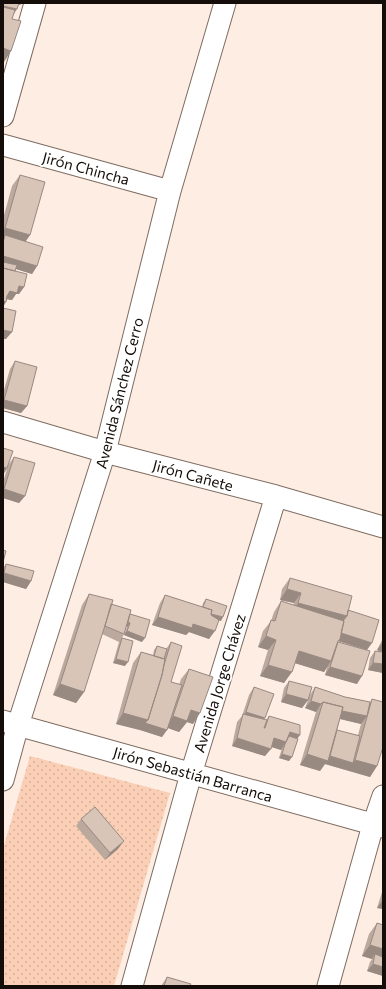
<svg xmlns="http://www.w3.org/2000/svg" width="386" height="989" font-family="Commissioner,sans-serif">
<style>
.green{fill:url(#green-dots)}
.lines{fill:none;stroke-linecap:round;stroke-linejoin:round}
.minor-casing{stroke:#7e6c61;stroke-width:23}
.minor{stroke:#fff;stroke-width:21}
.wall{fill:#bba99e;fill-rule:evenodd}
.shaded-wall{fill:#988981}
.building{fill:#d9c4b8;stroke:#988981}
.labels{text-anchor:middle;dominant-baseline:central;stroke-width:4;stroke-linejoin:round;paint-order:stroke}
.street-label{font-size:15px;fill:#140d09;stroke:#fff}
</style>
<defs>
<pattern id="green-dots" width="8" height="8" patternUnits="userSpaceOnUse"><rect width="8" height="8" fill="#fbcfb6"/><path d="M2 2h.1M6 6h.1" fill="none" stroke="#d6b19b" stroke-width="1.8" stroke-linecap="round"/></pattern>
</defs>
<rect width="100%" height="100%" fill="#feede3"/>
<!-- green -->
<path class="green" d="M30,756L170,793L114,986H3V849Z"/>
<g class="lines">
<defs>
<path id="minor" d="M3,116L35,3
M3,145L170,191
M3,422L105,452L276,496L383,527
M3,721L383,827
M3,780L18,725L105,452L170,191L225,3
M132,986L191,774L276,496
M328,986L373,825L383,796"/>
</defs>
<!-- minor casing -->
<use href="#minor" class="minor-casing"/>
<!-- minor -->
<use href="#minor" class="minor"/>
</g>
<!-- wall -->
<path class="wall" d="M20,175L30,235L26,241L37,266L32,274L16,269L15,271L24,287L19,294H16L12,300L7,299L3,307V219L12,186Z
M15,361L27,406L21,413L3,408V393L10,369Z
M14,457L25,496L19,503L3,498V482L7,469L3,475L9,464Z
M6,564L31,581L26,589L3,582V568Z
M290,578L348,610L367,650L338,641V642L357,684L325,675L327,667L324,672L295,663L284,683L260,676L268,650L258,647L263,631L271,621L274,612L281,601L293,605L294,603L280,600L282,589Z
M89,594L111,604L130,614L142,642L124,635L127,627H126L124,634L122,638L125,666L113,663L119,642L102,634L84,692L76,703L53,695L82,605Z
M165,595L202,607L203,603L206,599L221,621L218,620L209,639L189,632L186,635L152,625L160,603Z
M383,638V673L368,670L370,658L375,651L383,652L377,650Z
M171,642V682L179,685L181,679L189,669L193,724L187,722L179,732L168,728L162,737L140,730L116,724L133,663L141,652L153,655L154,650L157,646L166,649Z
M289,681L308,700L302,708L281,702L284,688Z
M254,687L264,720H266L269,716L298,739L289,761L279,758L282,748L281,750L271,747L265,756L232,746L237,722L242,716L249,695Z
M315,687L345,697L370,702L372,699L377,766L370,777L325,764L320,771L300,765L316,712L305,708L310,695ZM340,719L361,724L358,735L337,731Z
M81,819L118,849L105,860L76,826Z
M383,889V909L377,908Z
M377,923L383,925V976L367,971L370,962L372,959L362,956L369,934Z
M167,977L190,986H161Z"/>
<!-- shaded-wall -->
<path class="shaded-wall" d="M9,3H22L20,5Z
M3,6L17,9L12,17L3,14Z
M3,48L11,51L4,62H3Z
M5,228L30,235L22,246L5,235L3,239V231Z
M3,256L37,266L32,274L3,265Z
M19,286L24,287L19,294H16L12,300L5,299L3,301L10,291Z
M3,301L6,302L3,307Z
M3,330L12,332L6,339H3Z
M4,400L27,406L21,413L3,408V401Z
M3,467L7,468L3,475Z
M4,489L25,496L19,503L3,498V490Z
M4,573L31,581L26,589L3,582V574Z
M287,589L301,593L294,603L280,600Z
M298,603L347,616L339,626L291,613Z
M210,614L223,617L221,621L207,618Z
M158,617L193,624L215,631L209,639L189,632L186,635L152,625Z
M126,622L130,623L127,627L123,626Z
M127,631L145,638L142,642L124,635Z
M340,632L372,643L367,650L338,641L332,650Z
M266,636L276,640L268,650L258,647Z
M382,643H383V652L377,650Z
M299,651L331,661L324,672L291,662Z
M116,659L128,662L125,666L113,663Z
M373,663L383,664V673L368,670Z
M268,665L292,672L284,683L260,676Z
M330,667L362,676L357,684L325,675Z
M60,684L84,692L76,703L53,695Z
M286,694L308,700L302,708L281,702Z
M311,701L321,704L316,712L305,708Z
M322,704L367,716L361,724L336,718Z
M191,710L200,713L193,724L187,722L179,732L165,727L173,716Z
M246,712L265,718L260,726L242,717Z
M123,713L148,720L167,730L162,737L140,730L116,724Z
M290,732L300,735L295,742L286,740Z
M237,738L271,749L265,756L232,746Z
M274,738L286,742L281,750L269,746Z
M282,754L292,757L289,761L279,758Z
M307,754L327,760L330,756L353,763L355,760L377,766L370,777L325,764L320,771L300,765Z
M124,841L118,849L105,860L110,853Z
M383,900V909L377,908Z
M370,945L383,949V962L375,954L372,959L362,956Z
M373,964L383,967V976L367,971Z"/>
<!-- building -->
<path class="building" d="M3,3H19L17,9L3,6Z
M3,7L15,10L12,19L21,21L11,51L3,48Z
M20,175L45,182L30,235L5,228Z
M5,235L43,247L37,266L3,256V243Z
M3,262L17,265L15,271L3,268Z
M3,268L27,274L24,287L19,286L17,293L10,291L7,296L6,302L3,301Z
M3,308L16,311L12,332L3,330Z
M15,361L37,367L27,406L4,400Z
M3,448L13,451L7,468L3,467Z
M14,457L35,463L25,496L4,489Z
M3,550L6,551L3,562Z
M6,564L34,571L31,581L4,573Z
M290,578L352,596L347,616L298,603L301,593L287,589Z
M89,594L113,600L84,692L60,684Z
M165,595L212,610L211,615L219,620L215,631L193,624L192,628L158,617Z
M206,599L227,606L223,617L211,614L212,610L203,607Z
M281,601L344,621L340,639L338,641L331,661L299,651L292,672L268,665L276,640L266,636L271,620L275,621Z
M111,604L131,610L124,634L105,626Z
M348,610L379,620L372,643L341,633L344,621H343L347,616Z
M130,614L150,620L145,638L127,631L130,623L128,622Z
M122,638L133,641L128,662L116,659Z
M171,642L182,646L171,682L182,685L167,730L145,723L148,720L162,675L164,665Z
M338,642L370,651L362,676L330,667Z
M157,646L167,649L164,659L154,656Z
M375,651L383,652V664L373,663Z
M141,652L165,659L162,675L148,720L123,713Z
M189,669L213,677L200,713L191,710L187,721L173,716Z
M289,681L312,687L308,700L286,694Z
M254,687L274,694L265,718L246,712Z
M315,687L345,697L370,702L367,716L342,711L343,707L323,702L321,704L311,701Z
M372,699L383,702V747L377,766L355,760Z
M323,702L343,707L328,761L307,754Z
M243,714L267,720L264,728H265L269,716L300,725V735L290,732L286,742L274,738L271,749L237,738Z
M337,730L360,736L353,763L330,756Z
M289,736L298,739L292,757L282,754L285,744Z
M95,807L124,841L110,853L81,819Z
M377,923L383,925V949L370,945Z
M375,954L383,957V967L373,964Z
M167,977L191,984L190,986H164Z"/>
<g class="labels">
<!-- street labels -->
<g class="street-label">
<text transform="translate(86 168) rotate(15)">Jirón Chincha</text>
<text transform="translate(119 393) rotate(-76)">Avenida Sánchez Cerro</text>
<text transform="translate(193 475) rotate(15)">Jirón Cañete</text>
<text transform="translate(219 683) rotate(-73)">Avenida Jorge Chávez</text>
<text transform="translate(193 774) rotate(16)">Jirón Sebastián Barranca</text>
</g>
</g>
<!-- border -->
<rect width="386" height="989" fill="none" stroke="#140d09" stroke-width="8"/>
</svg>
